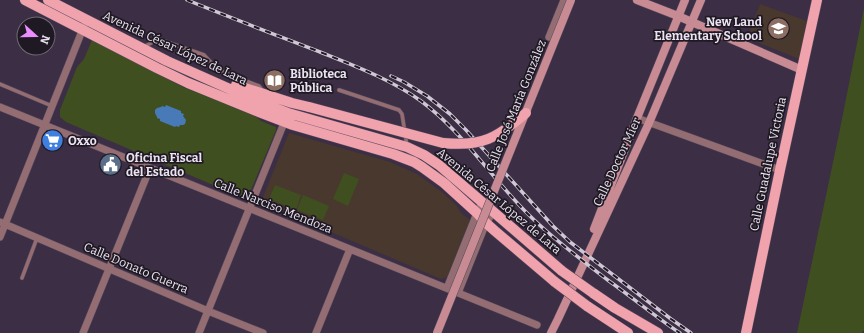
<svg xmlns="http://www.w3.org/2000/svg" width="864" height="333" font-family="Bitter,serif">
<style>
.education{fill:#49382d}
.green{fill:#404f20}
.water{fill:#497ab8}
.lines{fill:none;stroke-linecap:round;stroke-linejoin:round}
.lane-casing{stroke:#584b60;stroke-width:4.5}
.street-casing{stroke:#584b60;stroke-width:8}
.secondary-casing{stroke:#584b60;stroke-width:9}
.primary-casing{stroke:#584b60;stroke-width:11}
.lane{stroke:#936d71;stroke-width:3.5}
.street{stroke:#936d71;stroke-width:7}
.secondary{stroke:#c88b93;stroke-width:8}
.primary{stroke:#f1a3ad;stroke-width:10}
.rail-casing{stroke:#d0c7d6;stroke-width:3.5}
.rail{stroke:#1f1923;stroke-width:2;stroke-dasharray:6;stroke-linecap:butt}
.secondary-bridge-casing{stroke:#584b60;stroke-width:9;stroke-linecap:butt}
.primary-bridge-casing{stroke:#584b60;stroke-width:11;stroke-linecap:butt}
.secondary-bridge{stroke:#c88b93;stroke-width:8}
.primary-bridge{stroke:#f1a3ad;stroke-width:10}
.labels{text-anchor:middle;dominant-baseline:central;stroke-width:3.5;stroke-linejoin:round;paint-order:stroke}
.poi-label{font-size:12px;font-weight:bold;fill:#ebe3f1;stroke:#1f1923;text-anchor:start}
.street-label{font-size:12px;fill:#ebe3f1;stroke:#1f1923}
</style>
<rect width="100%" height="100%" fill="#3c2e44"/>
<!-- education -->
<path class="education" d="M760,4L807,21L799,59L747,38Z
M289,133L390,162L417,174L442,192L457,206L461,213L470,220L447,277L441,279L261,202Z"/>
<!-- green -->
<path class="green" d="M864,8V330L862,333H797L840,129Z
M92,40L183,87L253,114L261,121L276,127V130L251,190L248,195L241,197L66,122L60,117V110L77,67L84,59Z
M344,173L359,179L348,206L333,199Z
M275,185L301,195L296,210L269,199Z
M303,195L329,206L323,220L297,210Z"/>
<!-- water -->
<path class="water" d="M166,105L181,111V113L184,114L183,116L186,120L185,124L183,125H180L179,127L176,126L175,127L160,121V119L157,118V117L155,113V110L157,108L161,107L162,106L165,107Z"/>
<g class="lines">
<defs>
<path id="lane" d="M144,47L158,39L204,55L218,70L259,86L263,91
M0,84L52,106
M339,90L399,110L402,114L407,146
M22,278L37,238"/>
<path id="street" d="M549,37L564,0
M0,107L537,325
M637,118L780,170
M0,222L208,311L263,333
M0,237L84,26
M447,288L477,213L482,202
M458,293L486,223L493,212
M83,333L150,168
M199,333L286,118
M316,333L350,249"/>
<path id="secondary" d="M637,0L678,16L802,70
M594,229L637,118L685,0
M551,333L558,319L649,123L701,0"/>
<path id="primary" d="M25,0L157,68L188,83L259,112L293,125L393,154L414,162L422,167L444,183L477,213L486,223L495,231L555,282
M48,0L167,61L259,102L288,113L407,147L424,155L439,165L562,271
M236,85L292,103L309,107
M593,293L615,308L658,333
M587,306L628,333
M746,333L780,170L817,0"/>
</defs>
<!-- lane casing -->
<use href="#lane" class="lane-casing"/>
<!-- street casing -->
<use href="#street" class="street-casing"/>
<!-- secondary casing -->
<use href="#secondary" class="secondary-casing"/>
<!-- primary casing -->
<use href="#primary" class="primary-casing"/>
<!-- lane -->
<use href="#lane" class="lane"/>
<!-- street -->
<use href="#street" class="street"/>
<!-- secondary -->
<use href="#secondary" class="secondary"/>
<!-- primary -->
<use href="#primary" class="primary"/>
<defs>
<path id="rail" d="M187,0C231,18 276,35 320,52C355,66 390,79 421,101C463,132 492,179 529,215C554,240 582,260 609,281C633,298 656,317 680,333
M391,76L404,82L427,96L450,114L466,130L553,226L570,242L671,319L691,333"/>
</defs>
<!-- rail casing -->
<use href="#rail" class="rail-casing"/>
<!-- rail -->
<use href="#rail" class="rail"/>
<defs>
<path id="secondary-bridge" d="M437,333L571,0"/>
<path id="primary-bridge" d="M309,107L443,143C482,147 497,138 526,113
M562,271L593,293
M555,282L587,306"/>
</defs>
<!-- secondary-bridge casing -->
<use href="#secondary-bridge" class="secondary-bridge-casing"/>
<!-- primary-bridge casing -->
<use href="#primary-bridge" class="primary-bridge-casing"/>
<!-- secondary-bridge -->
<use href="#secondary-bridge" class="secondary-bridge"/>
<!-- primary-bridge -->
<use href="#primary-bridge" class="primary-bridge"/>
</g>
<!-- icons -->
<defs>
<symbol id="school-disc" viewBox="-11 -11 22 22"><circle r="9.5" fill="#8d6e63" stroke="#1f1923"/><path d="M0-5L7-2L0 1L-7-2ZM-4 1L0 2.5L4 1V4Q0 6-4 4Z" fill="#fff"/></symbol>
<symbol id="library-disc" viewBox="-11 -11 22 22"><circle r="9.5" fill="#8d6e63" stroke="#1f1923"/><path d="M-6-4Q-3-5.5-.7-3.5V5Q-3 3-6 4ZM6-4Q3-5.5 .7-3.5V5Q3 3 6 4Z" fill="#fff"/></symbol>
<symbol id="supermarket-disc" viewBox="-11 -11 22 22"><circle r="9.5" fill="#3f7fe0" stroke="#1f1923"/><path d="M-6-5.5h2.5l.6 2H6L4.5 2H-2.5L-4.4-4H-6ZM-1.5 3.2a1.3 1.3 0 1 0 .1 0ZM3 3.2a1.3 1.3 0 1 0 .1 0Z" fill="#fff"/></symbol>
<symbol id="civic-disc" viewBox="-11 -11 22 22"><circle r="9.5" fill="#5c6f8a" stroke="#1f1923"/><path d="M-.6-6.5H3V-4.5H.6V-3L4-1V1h2V6H-6V1h2V-1L-.6-3ZM-1.2 2.5V6h2.4V2.5Z" fill="#fff"/></symbol>
</defs>
<g fill-rule="evenodd">
<use href="#school-disc" x="766" y="16" width="25" height="25"/>
<use href="#library-disc" x="262" y="68" width="25" height="25"/>
<use href="#supermarket-disc" x="40" y="128" width="25" height="25"/>
<use href="#civic-disc" x="98" y="152" width="25" height="25"/>
</g>
<g class="labels">
<!-- poi labels -->
<g class="poi-label">
<text x="762" y="22" text-anchor="end">New Land<tspan x="762" dy="14">Elementary School</tspan></text>
<text x="290" y="74">Biblioteca<tspan x="290" dy="14">Pública</tspan></text>
<text x="68" y="141">Oxxo</text>
<text x="126" y="158">Oficina Fiscal<tspan x="126" dy="14">del Estado</tspan></text>
</g>
<!-- street labels -->
<g class="street-label">
<text transform="translate(175 48) rotate(25)">Avenida César López de Lara</text>
<text transform="translate(516 106) rotate(-68)">Calle José María González</text>
<text transform="translate(617 162) rotate(-65)">Calle Doctor Mier</text>
<text transform="translate(768 164) rotate(-78)">Calle Guadalupe Victoria</text>
<text transform="translate(499 201) rotate(40)">Avenida César López de Lara</text>
<text transform="translate(273 206) rotate(22)">Calle Narciso Mendoza</text>
<text transform="translate(136 268) rotate(23)">Calle Donato Guerra</text>
</g>
</g>
<!-- north arrow -->
<g transform="translate(36 36) rotate(111)"><circle r="19" fill="#1f1923" stroke="#716a75"/>
<path d="M0-3L7 15L0 10L-7 15Z" fill="#ea8dfd"/>
<text y="-6" font-size="11" font-weight="bold" text-anchor="middle" fill="#ebe3f1">N</text>
</g>
</svg>
